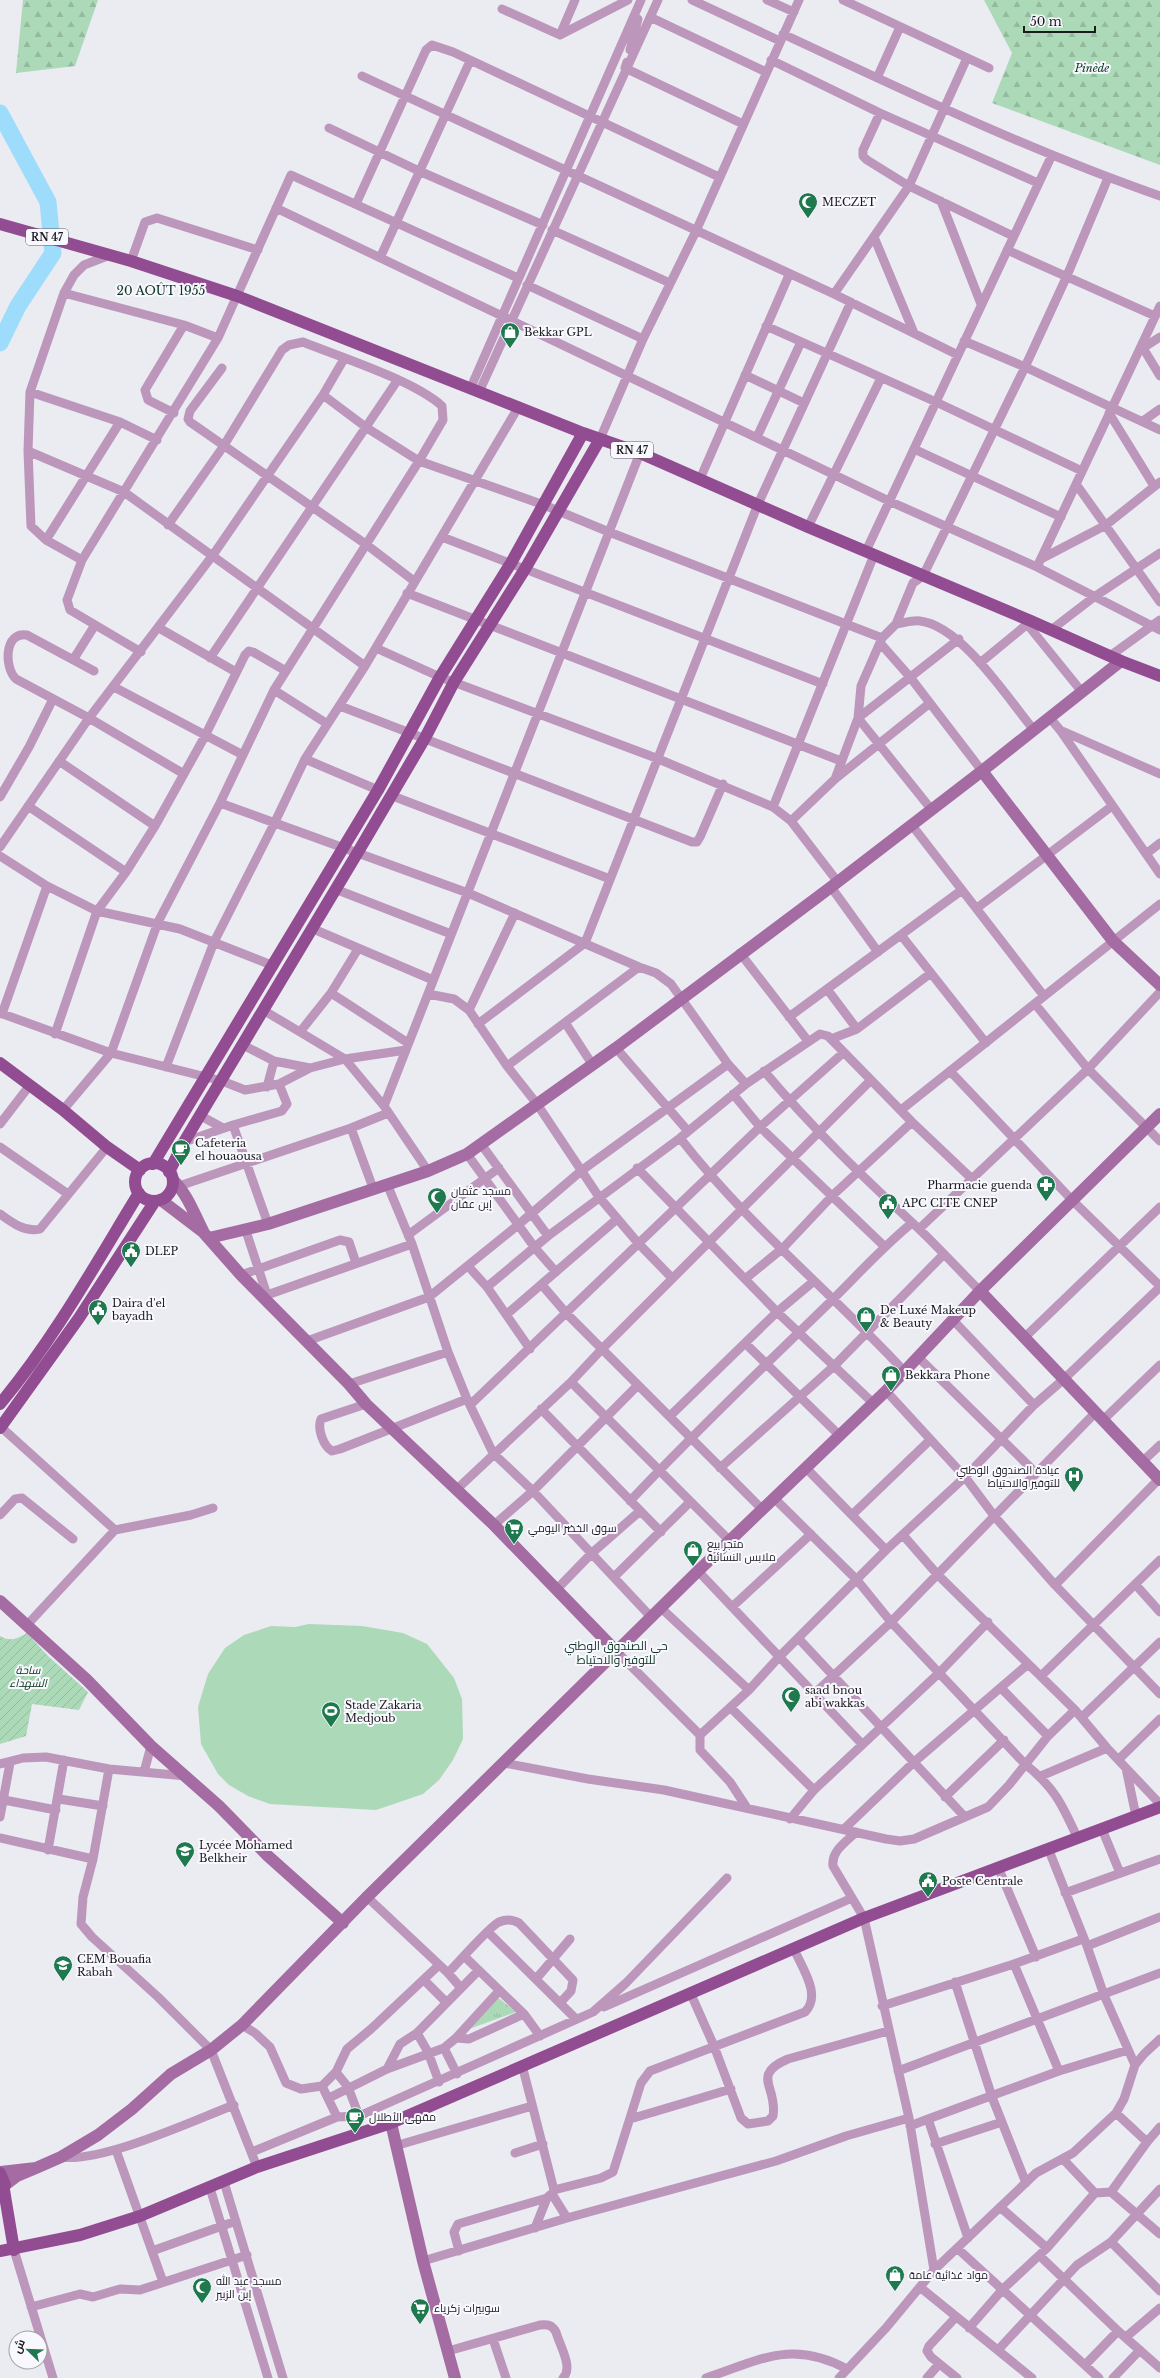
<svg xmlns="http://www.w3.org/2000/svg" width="1160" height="2378" font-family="'Libre Baskerville',Cairo,serif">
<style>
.grass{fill:url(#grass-tufts)}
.forest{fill:url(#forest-firs)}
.garden{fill:url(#garden-furrows)}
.pitch{fill:#acd9b8}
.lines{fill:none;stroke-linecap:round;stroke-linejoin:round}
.river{stroke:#9edcfb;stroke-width:17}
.street{stroke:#bd96bc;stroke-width:9}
.secondary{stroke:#a56ca4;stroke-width:12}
.primary{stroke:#924c91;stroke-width:12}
.labels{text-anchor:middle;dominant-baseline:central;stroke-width:4;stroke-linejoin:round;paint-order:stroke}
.shield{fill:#f8f8fe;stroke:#5d5d61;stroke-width:1}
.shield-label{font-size:10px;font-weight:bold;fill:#1b1b1e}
.park-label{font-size:11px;font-style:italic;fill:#003316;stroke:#f8f8fe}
.poi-label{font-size:11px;fill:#1b1b1e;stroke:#f8f8fe;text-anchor:start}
.neighbourhood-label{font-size:12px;fill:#0d3722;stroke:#f8f8fe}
</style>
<defs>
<pattern id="grass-tufts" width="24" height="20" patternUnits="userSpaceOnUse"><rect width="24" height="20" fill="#acd9b8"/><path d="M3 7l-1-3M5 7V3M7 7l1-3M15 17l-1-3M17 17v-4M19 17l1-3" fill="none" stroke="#93ba9e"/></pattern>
<pattern id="forest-firs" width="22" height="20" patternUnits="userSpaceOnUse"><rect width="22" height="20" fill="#acd9b8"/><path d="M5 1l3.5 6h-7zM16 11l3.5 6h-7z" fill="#93ba9e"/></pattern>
<pattern id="garden-furrows" width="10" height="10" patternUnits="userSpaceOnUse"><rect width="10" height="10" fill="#acd9b8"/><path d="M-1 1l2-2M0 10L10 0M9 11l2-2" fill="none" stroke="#93ba9e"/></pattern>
</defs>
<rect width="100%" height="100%" fill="#ebebf2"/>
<!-- grass -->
<path class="grass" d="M496,1996L516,2012L466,2030Z"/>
<!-- forest -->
<path class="forest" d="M23,0H98L75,66L16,73Z
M984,0H1160V165L992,103L1012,53Z"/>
<!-- garden -->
<path class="garden" d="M27,1633L48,1656L88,1692L79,1710L32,1704L26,1736L0,1744V1636C10,1642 17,1639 27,1633Z"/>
<!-- pitch -->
<path class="pitch" d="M309,1624L362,1626L403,1633L427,1644L454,1678L462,1699L463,1739L453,1760L439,1780L423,1794L376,1810L270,1804L248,1796L229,1785L218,1774L201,1744L198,1707L208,1674L225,1648L244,1635L271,1626L295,1627Z"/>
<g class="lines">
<!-- river -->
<path class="river" d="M0,113L48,202L53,253L18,306L0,343"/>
<!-- street -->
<path class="street" d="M692,0L780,41
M767,0L794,12
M843,0L989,68
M502,9L560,35L628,0
M650,17L766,72
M783,34C907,92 1031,151 1160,196
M560,35L575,0
M630,50L638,19
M771,60L880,113
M627,62L625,68L743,124
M362,76L834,294L958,355
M877,78L900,27
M329,128L419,171L543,225
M941,201L981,304
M356,204L426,50L432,45L453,52L719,177
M276,208L889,501L1037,567L1160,630
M552,230L670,283
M1013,236L909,186L867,160L863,156V150L880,113L1038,183
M874,237L914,333
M1007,250L1155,316
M380,258L470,61
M131,261L145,222L157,218L258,250
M527,285L643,339
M64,293L184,325L218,338
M834,294L909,186L967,58
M766,326L936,402L1082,471
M964,341L1025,367L1160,430
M1143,348L1160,376
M1140,350L1160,337
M222,368L190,411L188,419L190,422L367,545L414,581
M745,375L804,403
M471,387L641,0
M480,390L658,0
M30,392L120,422
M323,395L367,428L419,461L544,505L609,532L882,638
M174,413L148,400L145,390L184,325
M1109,413L1154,486
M1143,421L1160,409
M757,437L801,342
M600,439L643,339L696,231L799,0
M914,449L1061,517
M28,451L124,492L365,666
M700,479L789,275
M1076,484L1160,602
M808,527L881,378
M442,537L823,684
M46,540L120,422L157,440
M866,551L1052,155
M1041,559L1106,525L1160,482
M82,560L46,540L31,526L28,451L30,392L64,293L74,275L84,265L110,255
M1037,567L1160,306
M407,593L841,761
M896,624C903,623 913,620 920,621C962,626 1008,699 1034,730
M1027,624L1082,692
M159,628L236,672
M1051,630L1094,597L1160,553
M881,644L910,677L982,771
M376,648L440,677L656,758L773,807L791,821L837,881
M141,652L70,610L67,600L82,560L218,338L291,175L518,278
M1110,656L1160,620
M210,658L397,381
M73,660L95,625
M980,663L1031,621
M94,671L27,635C4,631 4,668 16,679L89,718L184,774
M114,687L243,755
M274,690L326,723
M340,706L692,842H697L700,837L723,784
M1050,718L1060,730L1160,774
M1060,730L1160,874
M305,759L378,790
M59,761L155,826
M835,779L858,718L861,686L882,638L896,624L913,583L923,576L1025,367L1066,278L1108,178
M390,795L610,879
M0,797L29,747L53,699
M220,803L468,893L639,967L656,973L671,984L728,1064L746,1084
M28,806L126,872
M773,807L874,555
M931,809L858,718L959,639
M791,821L835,779L930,703
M911,824L1044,996
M0,847L89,718L213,555L323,395L344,359
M1146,854L1160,843
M0,856L47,886L97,911L180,929L274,966
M831,887L878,952
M335,889L451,934
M977,908L1112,806
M311,928L433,980
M901,935L986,1043
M358,949L331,993L300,1032L345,1059L384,1106L428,1171
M740,953L808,1041
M827,989L857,1029
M331,993L408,1043
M428,994L454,999L469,1010L507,1066L537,1104L599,1197L638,1243L672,1278
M1035,1004L1088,1069L1160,1141
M263,1010L300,1032
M469,1010L515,913
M0,1013L111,1053L222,1081L245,1090L279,1084L310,1068L345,1059L406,1050
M2,1014L47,886
M789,1017L962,890
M478,1024L585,943L758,504L851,302
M566,1024L592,1064
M55,1034L97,911L126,872L155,826L205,736L245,655L249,651L253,652L286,671
M831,1039L857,1029L931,973
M243,1045L274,1061L310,1068
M616,1048L687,1130
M507,1066L639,967
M166,1067L214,942L274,824L305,759L365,666L519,406
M764,1071C812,1128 864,1178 918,1228C939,1248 959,1270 980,1291
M950,1071L1072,1200L1160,1286
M267,1087L274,1061
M733,1094L760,1127L884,1246
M384,1106L640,453
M63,1110L111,1053L158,922L220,803L274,690L419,461L443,420L442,406C413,380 340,357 303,342L289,345L282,350L223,447L168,525
M901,1110L1160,904
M201,1116L223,1128
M0,1124L30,1085
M233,1125L268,1224
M351,1128L373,1188
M680,1138C746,1223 831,1292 904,1371
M184,1142L233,1125L282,1111L287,1104L279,1084
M481,1144L548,1236
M0,1147L68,1194
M467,1154L535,1248L556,1272
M637,1168L777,1312L873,1403
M387,1184L412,1244L448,1352L467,1399L493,1453L533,1491L651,1617
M179,1186L351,1128L388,1113
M0,1214C11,1222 25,1233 40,1229L107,1147
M919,1229L1088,1069L1160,992
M246,1231L267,1295L263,1297
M408,1235L499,1168
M468,1266L487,1287L530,1349
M241,1275L340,1240L349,1242L356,1263
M745,1279L783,1248L833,1195L912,1122
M542,1285L566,1313L763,1510
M487,1287L548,1236L680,1138L746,1084L820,1034L828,1036L912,1122L971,1178
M267,1295L412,1244
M507,1314L617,1219
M952,1319L1034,1405
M1024,1338L1160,1207
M307,1341L429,1297L518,1225L581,1171L728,1064
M746,1344L839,1435
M918,1357L1035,1472
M571,1382L730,1541
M349,1384L448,1352
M886,1391L965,1477L995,1517L1055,1585L1160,1694
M366,1404L321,1419C317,1428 323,1446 332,1451L340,1449L467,1399
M470,1405L760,1127L843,1053
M541,1409L661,1532
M670,1416L777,1312L814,1281
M1103,1420L1160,1365
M1,1427L115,1530
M1142,1462L1160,1445
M720,1468L834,1366L943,1255
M806,1468L886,1550
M456,1490L571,1382L602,1349L871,1080
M774,1498L857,1580L891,1622L1025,1764C1054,1787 1062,1804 1077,1837
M630,1501C693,1434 759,1371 825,1307C854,1279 880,1249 912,1223
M853,1514L930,1440
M0,1515L15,1499L22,1498L73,1539
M494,1525L533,1491L638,1385
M903,1535L937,1574L1075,1710L1107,1748L1160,1804
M698,1571L862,1744
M614,1577L690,1502
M1135,1584L1160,1612
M1055,1585L1159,1479
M556,1590L592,1553L640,1511
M732,1607L811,1534
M661,1608L749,1690
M27,1625L115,1530L191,1515L213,1508
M799,1639L964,1816
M616,1651L700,1735V1750L730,1782L747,1808
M1041,1676L1160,1560
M1001,1688L1048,1736
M815,1693L891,1622L1096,1412
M731,1708L814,1790
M1082,1717L1160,1642
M700,1735L749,1690L779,1657L886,1550L965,1477L1034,1405L1064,1379L1160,1287
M1119,1759L1160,1719
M504,1763L588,1779L664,1790L886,1839L900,1841L914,1839L988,1807L1009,1785L1048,1736L1075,1710
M0,1764L23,1758L46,1757L109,1769L186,1776
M1126,1768L1136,1816
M109,1769L93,1859L83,1897L81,1924L92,1937L158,1997L211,2050L257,2167
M144,1772L151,1746
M1041,1776L1107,1748
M945,1797L1004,1740
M59,1799L103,1806
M4,1800L56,1810
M0,1817L10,1763
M790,1819L814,1790L940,1672L988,1622
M844,1829L913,1763L1028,1664
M1102,1829L1120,1873
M0,1838L93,1859
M1048,1848L1087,1946L1104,1995L1135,2065
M48,1850L64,1760
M998,1867L1036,1957
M1065,1893L1160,1859
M367,1897L448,1973L461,1988
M488,1932L576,2019
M1087,1946L1160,1917
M464,1956L524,2014L540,2036
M1014,1964L1059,2071
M448,1973C458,1963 489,1927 499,1922C506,1919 512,1919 519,1923L573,1980L571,1991L560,2003
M536,1979L570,1939
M424,1980L446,2002
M955,1982L992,2097L1026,2183
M690,1992L714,2046L741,2118L748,2124L768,2121L773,2116C778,2087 750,2075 788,2059L888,2031
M882,2006L1014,1964L1083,1939
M604,2007L852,1898
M242,2025L255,2033L270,2047L286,2083L301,2089L322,2086L336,2072L347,2049L371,2029L439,1965
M417,2033L428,2052L439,2082
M456,2038L499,1991
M444,2048L457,2074
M522,2065L554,2190L552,2194L567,2218
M387,2069L400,2044L417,2033L478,1971
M898,2071L1160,1973
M336,2072L348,2087L359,2116
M322,2086L337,2117
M329,2098L387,2069L444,2048L456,2038L469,2039L524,2014
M1116,2113L1147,2142
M630,2119L731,2089
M910,2126L928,2119
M935,2144L1002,2122
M395,2146L532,2106
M116,2150L163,2282
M252,2152L337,2117L359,2116L593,2012L626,1983L727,1878
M515,2153L543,2144
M61,2157C102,2163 192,2121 234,2105
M1063,2159L1095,2193
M224,2182L283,2378
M210,2188L268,2378
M554,2190L601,2178L613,2172L641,2083L650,2071L805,2012C822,1995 802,1968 794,1949
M1111,2192L1147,2142L1160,2127
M1000,2207L1047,2248
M535,2228L547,2198L550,2195
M968,2238L928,2119L1059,2071L1128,2050
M1111,2242L1160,2291
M958,2249L1099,2378
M14,2250L53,2378
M152,2251L236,2221
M459,2251L454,2232L458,2224L547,2198
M1040,2256L1118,2331L1160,2368
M423,2261L567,2218L776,2161L846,2136L909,2118
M934,2270L1036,2173L1073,2153L1116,2113L1124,2099L1135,2065L1144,2054L1160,2039
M921,2288L1032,2378
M31,2307L80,2294L93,2297L120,2289L140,2290L247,2255
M955,2318L929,2346L927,2351L931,2357L957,2378
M969,2328L1003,2289L1047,2248L1095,2193L1111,2192L1160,2234
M1126,2337L1160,2308
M493,2339L506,2378
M998,2350L1077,2265L1111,2242L1160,2189
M448,2351L540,2325C548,2324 552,2325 556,2332C559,2344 574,2368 563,2378
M1085,2365L1118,2331
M706,2378C760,2360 792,2339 847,2369
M839,2378L885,2329L934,2270L909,2118L864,1918L833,1866C831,1851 846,1842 856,1832
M927,2378L939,2364
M1113,2378L1140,2350"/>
<!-- secondary -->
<path class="secondary" d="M982,771L1113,941L1160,985
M173,1180C187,1194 194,1213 203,1231
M161,1200L203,1232L241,1275L349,1384L366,1404L494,1525L616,1651
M209,1238L268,1224L428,1171L467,1154L616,1048L831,887L982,771L1121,661
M980,1291L1160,1480
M0,1601L87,1680L151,1746L219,1806L268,1856L343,1923
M391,2123L423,2261L455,2378
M36,2168L61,2157L98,2135L132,2109L171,2074L211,2050L242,2025L367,1897L698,1571L886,1391L980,1291L1160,1114
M0,2172L36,2168L17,2176L5,2185"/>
<!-- primary -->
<path class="primary" d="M0,224L131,261L237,296L583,433L640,453L808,527L1031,621L1121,661L1160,676
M0,1063L63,1110L107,1147L140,1170
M135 1182a19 19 0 1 1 38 0a19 19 0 1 1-38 0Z
M153,1164L378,790L440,677L511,563L583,433
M169,1172L184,1142L358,852L425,738L454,682L525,569L600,439
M0,1404C54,1339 95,1265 139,1193
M0,1428L79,1318L155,1201
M0,2173L5,2185L0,2196
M4,2190L14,2250
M0,2251L80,2235L140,2216L257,2167L391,2123L864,1918L1160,1807"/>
</g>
<!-- icons -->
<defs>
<symbol id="mosque-pin" viewBox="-11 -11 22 30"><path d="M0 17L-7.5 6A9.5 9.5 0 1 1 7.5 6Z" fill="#1e794e" stroke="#f8f8fe"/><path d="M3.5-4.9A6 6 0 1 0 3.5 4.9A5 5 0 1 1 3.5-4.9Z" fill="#fff"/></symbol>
<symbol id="shop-pin" viewBox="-11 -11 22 30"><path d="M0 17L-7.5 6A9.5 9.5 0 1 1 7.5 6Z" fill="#1e794e" stroke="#f8f8fe"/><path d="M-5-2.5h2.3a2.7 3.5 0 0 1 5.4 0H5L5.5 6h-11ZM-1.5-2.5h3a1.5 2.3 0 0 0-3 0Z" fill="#fff"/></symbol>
<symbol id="cafe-pin" viewBox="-11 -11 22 30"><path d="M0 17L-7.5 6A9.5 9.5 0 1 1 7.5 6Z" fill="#1e794e" stroke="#f8f8fe"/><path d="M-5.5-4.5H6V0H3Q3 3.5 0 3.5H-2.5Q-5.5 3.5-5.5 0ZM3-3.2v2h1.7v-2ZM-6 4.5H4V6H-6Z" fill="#fff"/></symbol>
<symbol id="pharmacy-pin" viewBox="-11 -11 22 30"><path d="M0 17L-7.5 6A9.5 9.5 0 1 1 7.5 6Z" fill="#1e794e" stroke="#f8f8fe"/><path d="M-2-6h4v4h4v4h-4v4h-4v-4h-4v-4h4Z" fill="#fff"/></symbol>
<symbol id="civic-pin" viewBox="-11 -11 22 30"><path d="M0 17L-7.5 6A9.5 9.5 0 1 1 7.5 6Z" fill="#1e794e" stroke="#f8f8fe"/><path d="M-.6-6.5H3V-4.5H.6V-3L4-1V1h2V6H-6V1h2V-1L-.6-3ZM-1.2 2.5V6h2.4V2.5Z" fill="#fff"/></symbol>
<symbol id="hospital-pin" viewBox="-11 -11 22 30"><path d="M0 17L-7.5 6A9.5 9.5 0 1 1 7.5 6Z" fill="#1e794e" stroke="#f8f8fe"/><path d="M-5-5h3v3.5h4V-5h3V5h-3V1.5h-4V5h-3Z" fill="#fff"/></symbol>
<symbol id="supermarket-pin" viewBox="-11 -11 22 30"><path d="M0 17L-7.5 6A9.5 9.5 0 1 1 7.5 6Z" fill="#1e794e" stroke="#f8f8fe"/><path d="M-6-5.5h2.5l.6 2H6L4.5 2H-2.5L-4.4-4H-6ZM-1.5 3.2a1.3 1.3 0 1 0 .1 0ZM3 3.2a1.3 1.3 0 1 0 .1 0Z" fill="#fff"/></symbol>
<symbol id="stadium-pin" viewBox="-11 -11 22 30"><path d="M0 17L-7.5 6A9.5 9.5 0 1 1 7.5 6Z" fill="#1e794e" stroke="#f8f8fe"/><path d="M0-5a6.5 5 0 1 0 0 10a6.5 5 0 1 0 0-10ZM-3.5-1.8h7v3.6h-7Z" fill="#fff"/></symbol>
<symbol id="school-pin" viewBox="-11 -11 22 30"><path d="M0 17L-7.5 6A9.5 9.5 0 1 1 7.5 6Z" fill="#1e794e" stroke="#f8f8fe"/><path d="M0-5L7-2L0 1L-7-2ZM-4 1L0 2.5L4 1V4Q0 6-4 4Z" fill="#fff"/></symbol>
</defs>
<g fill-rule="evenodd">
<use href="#mosque-pin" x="797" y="191" width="22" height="30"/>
<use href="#shop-pin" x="499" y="321" width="22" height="30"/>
<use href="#cafe-pin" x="170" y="1138" width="22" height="30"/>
<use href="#pharmacy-pin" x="1035" y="1174" width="22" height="30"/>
<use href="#mosque-pin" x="426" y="1186" width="22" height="30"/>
<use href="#civic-pin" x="877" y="1192" width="22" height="30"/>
<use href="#civic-pin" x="120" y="1240" width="22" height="30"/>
<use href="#civic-pin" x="87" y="1298" width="22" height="30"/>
<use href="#shop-pin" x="855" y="1305" width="22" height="30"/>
<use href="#shop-pin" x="880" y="1364" width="22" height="30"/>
<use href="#hospital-pin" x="1063" y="1465" width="22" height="30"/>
<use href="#supermarket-pin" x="503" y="1517" width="22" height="30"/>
<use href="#shop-pin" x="682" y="1539" width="22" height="30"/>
<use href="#mosque-pin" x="780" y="1685" width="22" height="30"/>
<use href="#stadium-pin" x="320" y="1700" width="22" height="30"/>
<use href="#school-pin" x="174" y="1840" width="22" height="30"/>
<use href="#civic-pin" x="917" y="1870" width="22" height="30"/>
<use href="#school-pin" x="52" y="1954" width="22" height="30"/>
<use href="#cafe-pin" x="344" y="2106" width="22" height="30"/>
<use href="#shop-pin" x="884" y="2264" width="22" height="30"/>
<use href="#mosque-pin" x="191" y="2276" width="22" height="30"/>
<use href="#supermarket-pin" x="409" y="2297" width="22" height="30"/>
</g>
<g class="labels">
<!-- shield labels -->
<g class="shield">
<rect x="26" y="229" width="42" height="16" rx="3"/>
<rect x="611" y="442" width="42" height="16" rx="3"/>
</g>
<g class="shield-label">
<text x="47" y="237">RN 47</text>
<text x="632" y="450">RN 47</text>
</g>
<!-- park labels -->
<g class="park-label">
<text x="1092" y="68">Pinède</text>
<text x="28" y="1670">ساحة<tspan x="28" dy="13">الشهداء</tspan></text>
</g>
<!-- poi labels -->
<g class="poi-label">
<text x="822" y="202">MECZET</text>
<text x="524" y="332">Bekkar GPL</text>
<text x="195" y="1143">Cafeteria<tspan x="195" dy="13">el houaousa</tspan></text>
<text x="1032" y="1185" text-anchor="end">Pharmacie guenda</text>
<text x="451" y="1191">مسجد عثمان<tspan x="451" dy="13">إبن عفان</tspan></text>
<text x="902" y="1203">APC CITE CNEP</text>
<text x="145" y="1251">DLEP</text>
<text x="112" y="1303">Daira d'el<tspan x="112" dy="13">bayadh</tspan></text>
<text x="880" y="1310">De Luxé Makeup<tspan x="880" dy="13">&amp; Beauty</tspan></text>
<text x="905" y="1375">Bekkara Phone</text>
<text x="1060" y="1470" text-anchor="end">عيادة الصندوق الوطني<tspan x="1060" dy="13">للتوفير والاحتياط</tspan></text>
<text x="528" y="1528">سوق الخضر اليومي</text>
<text x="707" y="1544">متجر بيع<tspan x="707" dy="13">ملابس النسائية</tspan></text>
<text x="805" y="1690">saad bnou<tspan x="805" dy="13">abi wakkas</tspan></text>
<text x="345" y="1705">Stade Zakaria<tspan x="345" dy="13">Medjoub</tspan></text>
<text x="199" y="1845">Lycée Mohamed<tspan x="199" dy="13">Belkheir</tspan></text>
<text x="942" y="1881">Poste Centrale</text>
<text x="77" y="1959">CEM Bouafia<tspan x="77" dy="13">Rabah</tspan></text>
<text x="369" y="2117">مقهى الأطلال</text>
<text x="909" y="2275">مواد غذائية عامة</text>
<text x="216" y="2281">مسجد عبد الله<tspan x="216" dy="13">إبن الزبير</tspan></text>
<text x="434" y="2308">سوبيرات زكرياء</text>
</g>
<!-- neighbourhood labels -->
<g class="neighbourhood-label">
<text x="161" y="290">20 AOÛT 1955</text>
<text x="616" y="1645">حي الصندوق الوطني<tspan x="616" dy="14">للتوفير والاحتياط</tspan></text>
</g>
</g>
<!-- north arrow -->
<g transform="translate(28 2350) rotate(293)"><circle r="19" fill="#f8f8fe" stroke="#a0a0a4"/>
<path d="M0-3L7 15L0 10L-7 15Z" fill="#1e794e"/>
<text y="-6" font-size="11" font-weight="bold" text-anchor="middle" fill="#1b1b1e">ش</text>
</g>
<!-- scale -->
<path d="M1024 26v6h71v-6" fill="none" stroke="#1b1b1e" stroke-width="2"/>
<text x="1030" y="26" font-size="12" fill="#1b1b1e" stroke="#f8f8fe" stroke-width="3" paint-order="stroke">50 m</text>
</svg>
